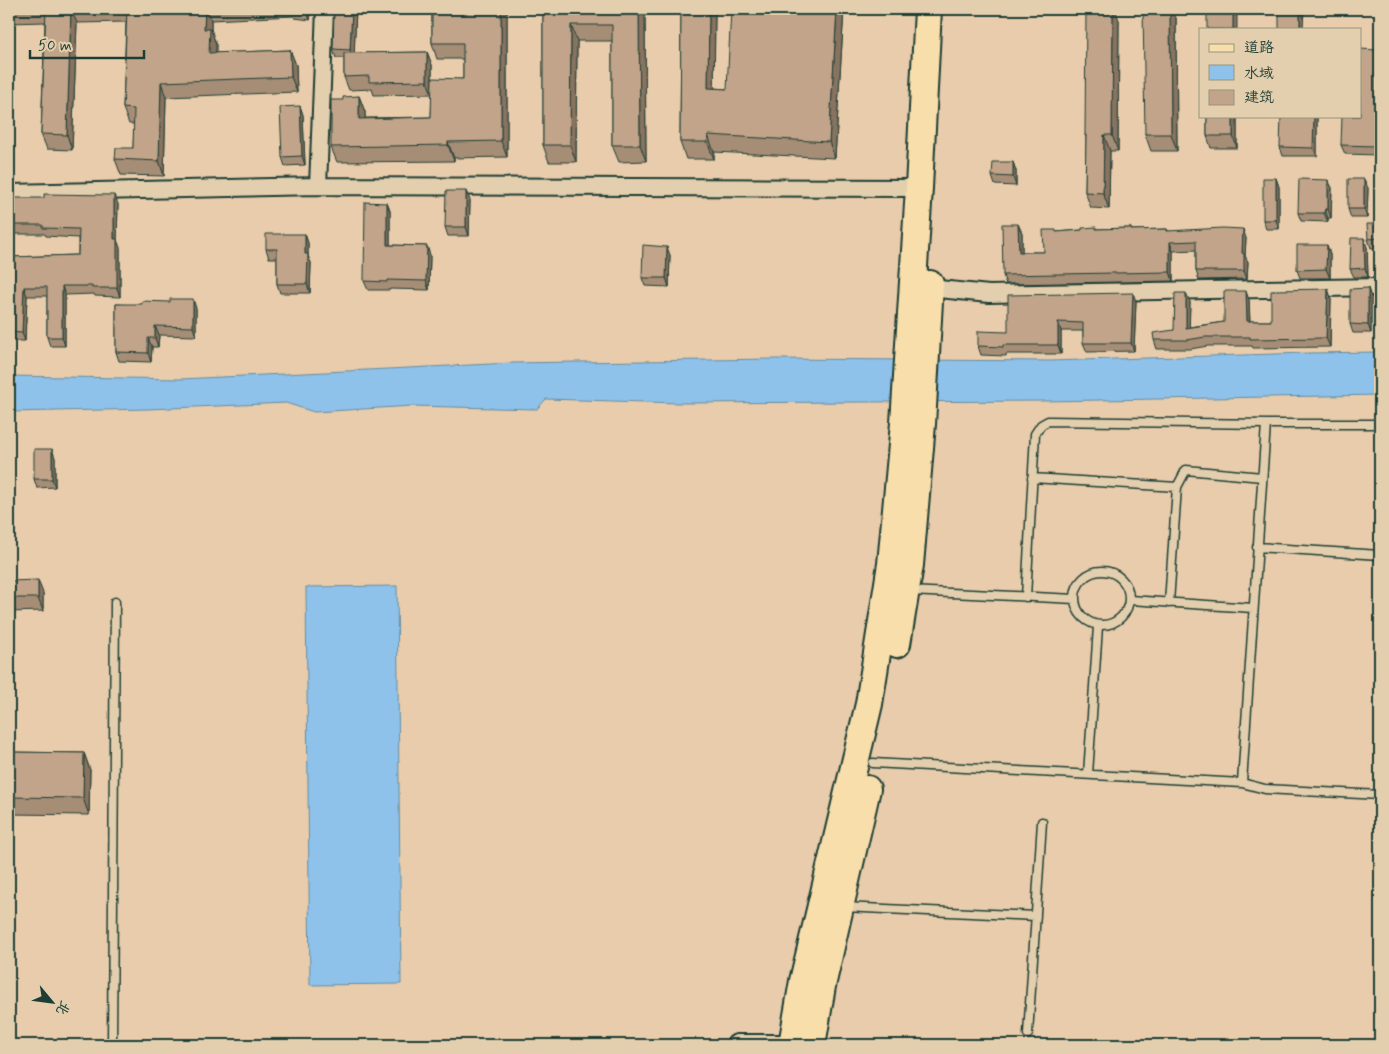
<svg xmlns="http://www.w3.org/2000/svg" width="1389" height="1054" font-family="Mynerve,'LXGW WenKai TC',sans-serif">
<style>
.water{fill:#8fc2eb;stroke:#628da2}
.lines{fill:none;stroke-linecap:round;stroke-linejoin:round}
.service-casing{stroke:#1f3d34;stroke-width:11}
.minor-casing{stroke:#1f3d34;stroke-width:20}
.tertiary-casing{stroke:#1f3d34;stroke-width:24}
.primary-casing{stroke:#1f3d34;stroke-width:30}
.service{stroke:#e3cfae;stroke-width:8}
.minor{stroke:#e3cfae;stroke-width:16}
.tertiary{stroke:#e3cfae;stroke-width:20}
.primary{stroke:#f8deab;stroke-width:26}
.wall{fill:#a68d76;stroke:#1f3d34}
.shaded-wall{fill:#877360;stroke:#1f3d34}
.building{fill:#c1a489;stroke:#1f3d34}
</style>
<rect width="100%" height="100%" fill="#e8ccab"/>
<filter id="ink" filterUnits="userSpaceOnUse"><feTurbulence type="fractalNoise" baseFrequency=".02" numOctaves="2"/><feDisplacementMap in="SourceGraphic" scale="10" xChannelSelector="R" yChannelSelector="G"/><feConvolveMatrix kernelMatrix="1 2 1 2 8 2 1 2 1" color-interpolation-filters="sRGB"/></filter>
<g filter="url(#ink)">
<!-- water -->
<path class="water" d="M1380,352V395L1045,401L680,403L546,399L537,409L412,406L314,412L286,403L148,409L9,412V376L181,379L512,363L774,359L1050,361L1308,353Z
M397,586L401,984L310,985L306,587Z"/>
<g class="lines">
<defs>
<path id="service" d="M1032,478L1177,487L1186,470L1262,477
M1257,547L1380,555
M1075 598a27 27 0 1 1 54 0a27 27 0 1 1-54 0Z
M909,591L1075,599
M1026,597L1035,434L1041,425L1048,421L1266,424
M1130,600L1253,608
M1169,603L1177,487
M873,763L1242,783L1265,789L1380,795
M1088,774L1097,642L1098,626
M1242,783L1266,424H1380
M843,907L1036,916
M1028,1034L1042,822
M112,1045L115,602"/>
<path id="minor" d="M318,186L325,9
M9,193L318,186L919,188
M929,288L989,294L1380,287"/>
<path id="tertiary" d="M737,1045H799"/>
<path id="primary" d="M897,644L910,565L922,424L930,284
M792,1045L803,981L869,704L891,564L904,423L919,188L928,9
M812,1045L822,986L867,789"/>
</defs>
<!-- service casing -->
<use href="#service" class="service-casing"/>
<!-- minor casing -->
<use href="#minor" class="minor-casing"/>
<!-- tertiary casing -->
<use href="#tertiary" class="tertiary-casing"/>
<!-- primary casing -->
<use href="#primary" class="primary-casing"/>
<!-- service -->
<use href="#service" class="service"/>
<!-- minor -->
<use href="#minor" class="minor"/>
<!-- tertiary -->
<use href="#tertiary" class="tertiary"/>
<!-- primary -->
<use href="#primary" class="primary"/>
</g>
<!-- wall -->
<path class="wall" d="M9,9H311L310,20L295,18L294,16L211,20V29L216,45V53L290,50L296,65L297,92L166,97L164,176L121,175L115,159L133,148L134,124H129L123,108L126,22L77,23L72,150L47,149L41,134L45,22L9,23Z
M356,9L354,53L427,52L432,65V81L463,79V59H437L432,43V9H507V157L454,158V161L337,162L331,147L343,100L359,96L365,112V118L431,117L432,94L374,95L372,89L349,90L344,77V58H336L333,49Z
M543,9H715L714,88L727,89L844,9L835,158L714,152V159H686L680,142L681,14H645L646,161L619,162L612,145V41H577L576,162H549L543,145Z
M1176,18L1177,151H1151L1145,134Z
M1119,20L1118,151H1110L1109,209L1091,208L1085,192L1086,138L1085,135Z
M1377,50L1380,57L1378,155L1345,154L1341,145Z
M300,106L303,115L305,165L285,166L282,157Z
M1207,116H1237V148H1211L1207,136Z
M1317,116V156H1283L1280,147Z
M1013,162L1016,171V186L995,185L992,176Z
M1276,178L1279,187V229H1266L1263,220Z
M1328,180L1332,188L1331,218H1328V222L1301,221L1298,213Z
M1368,188L1367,218H1351L1348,209Z
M9,198L118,204L117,240L120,248V297L95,296L94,294L65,295V346H50L47,337V296H27L25,341H9V257L78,255V238L46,236L45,234H9Z
M470,200L469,236H448L445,227Z
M387,203L390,211V245L427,246L430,255L429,290L390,289V290H368L364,281Z
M1018,224L1022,233V252H1044L1057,232L1082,230L1097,229L1131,228L1132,230L1167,229L1168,231L1246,238L1245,256L1248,262L1247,279L1199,280L1196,271V250L1173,251V281L1006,284L1003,275Z
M1380,224V247L1371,248L1368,239Z
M305,234L308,243V256L311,263L310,293H280L277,284V258H269L266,249Z
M1327,245L1330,254V278H1300L1297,270Z
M1367,247L1368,277H1354L1350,269Z
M670,255L669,287L645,286L642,278Z
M1328,289L1331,298L1330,347L1253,348L1252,346H1208L1190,349H1157L1154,340L1174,330L1190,302L1189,327L1224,322L1249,300L1250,321H1271Z
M1371,297V333H1353L1350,324Z
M1136,301L1134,351L1087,352L1083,343V331H1061V354H1006V356L981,355L978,346L1008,332Z
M116,304L196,308V336L159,335L158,347H152L151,362L119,361L116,352Z
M52,449L55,458V487L37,488L34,479Z
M9,581L43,593V611L9,612Z
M9,752L84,753L90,770L89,815L9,814Z"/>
<!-- shaded-wall -->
<path class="shaded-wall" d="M71,9L77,23L72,150L67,135Z
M205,9H207L211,20V29L216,45L215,68L209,53L204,29Z
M306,9H311L310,20Z
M352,9H356L354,59L350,50Z
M501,9H507V157L501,141Z
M639,9H643L645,14L646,161L640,145Z
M709,9H715L714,105L708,88Z
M837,9H844L835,158L829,142Z
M1113,9H1115L1119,20L1118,151L1112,135Z
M1170,9H1172L1176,18L1177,151L1171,134Z
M1233,9H1237V29H1233Z
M1300,9H1304L1303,29H1300Z
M571,25L577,41L576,162L570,145Z
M290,50L296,65L297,92L291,77Z
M1377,50L1380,57L1378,155L1375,146Z
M427,52L432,65V94L427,81Z
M161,82L166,97L164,176L159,161Z
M359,96L365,112V134L359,119Z
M300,106L303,115L305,165L302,156Z
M1233,116H1237V148L1233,136Z
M1314,116H1317V156L1313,148Z
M708,135L714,152V159L707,142Z
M1104,135L1110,151L1109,209L1103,193Z
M448,142L454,158V161L448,145Z
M1013,162L1016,171V186L1013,177Z
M1276,178L1279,187V229L1276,220Z
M1364,179L1368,188L1367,218L1364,209Z
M1328,180L1332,188L1331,218L1328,209Z
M466,191L470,200L469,236L466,227Z
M114,195L118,204L117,240L120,248V297L117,288L114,239Z
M387,203L390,211V253L387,245Z
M1325,209L1328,218V222L1324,213Z
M1018,224L1022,233V261L1019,252Z
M1243,229L1246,238L1245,256L1248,262L1247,279L1244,271L1242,253Z
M305,234L308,243V256L311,263L310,293L307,284L305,254Z
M1364,238L1367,247L1368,277L1365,268Z
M1170,242L1173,251V281L1170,272Z
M1327,245L1330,254V278L1326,269Z
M427,246L430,255L429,290L426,281Z
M667,247L670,255L669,287L666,278Z
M62,286L65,295V346L62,337Z
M24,287L27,296L25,341L22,333Z
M1368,288L1371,297V333L1368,325Z
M1328,289L1331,298L1330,347L1326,338Z
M1246,291L1249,300L1250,330L1247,321Z
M1133,293L1136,301L1134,351L1131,343Z
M1186,293L1190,302L1189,337L1186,328Z
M193,299L196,308V336L193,327Z
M1058,322L1061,331V354L1058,345Z
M155,326L159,335L158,347L155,338Z
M148,338L152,347L151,362L148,353Z
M52,449L55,458V487L52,479Z
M38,580L43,593V611L38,598Z
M84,753L90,770L89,815L83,798Z"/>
<!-- building -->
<path class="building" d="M46,9H71L67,135L41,134Z
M127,9H205L204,29H210L209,53L290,50L291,77L161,82L159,161L115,159L116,148H133L134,109L123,108Z
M334,9H352L350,50L333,49Z
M432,9H501V141L448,142V145L331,147V100H343V97L359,96V119L431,117L432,78L463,79V43H432Z
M543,9H639L640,145H612V25H571L570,145H543Z
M681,9H709L708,88L727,89L731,9H837L829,142L708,135L707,142H680Z
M1086,9H1113L1112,135H1104L1103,193L1085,192L1086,135H1085Z
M1143,9H1170L1171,134H1145Z
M1207,9H1233V29H1207Z
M1279,9H1300V29H1279Z
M1360,49L1377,50L1375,146L1341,145L1342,116H1360Z
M427,52V81L369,82V76L344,77V53Z
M300,106L302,156L282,157L280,107Z
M1207,116H1233V136H1207Z
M1281,116H1314L1313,148L1280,147Z
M993,162H1013V177L992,176Z
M1263,178H1276V220H1263Z
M1299,179L1328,180V209H1325L1324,213H1298Z
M1348,179H1364V209H1348Z
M446,191H466V227H445Z
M44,194L114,195V239H117V288H92V286H62V337H47V287H24L22,333L9,332V257L78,255L79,229L43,228V225H9V198H44Z
M365,202L387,203V245L427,246L426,281L387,280V282L364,281Z
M1002,224H1018L1019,252H1044L1043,230H1056V232L1082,230V228L1096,227V229L1131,228V230L1167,229V231L1223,228L1243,229L1242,253L1244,254V271H1196V241L1170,242V272L1003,275Z
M1367,224H1380V238L1368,239Z
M266,234H305V254H308L307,284H277V249H266Z
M1351,238H1364L1365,268L1350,269Z
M643,245L667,247L666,278H642Z
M1297,245H1327L1326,269L1297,270Z
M1368,288V325L1350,324V289Z
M1328,289L1326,338L1250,339V337H1205L1187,340H1154L1153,333L1174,330L1175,293H1186V328L1224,322V291H1246L1247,321H1271V291H1274V290Z
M1133,293L1131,343H1083V323L1058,322V345H1003V347L978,346V331L1008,332V295Z
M170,299H193V327L155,326V338H148V353L116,352V304H142V301L170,302Z
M34,449H52V479H34Z
M38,580V598H9V581Z
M9,752L84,753L83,798L9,797Z"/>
</g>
<!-- margin -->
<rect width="1389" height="1054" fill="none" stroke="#e3cfae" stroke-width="30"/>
<rect x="15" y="15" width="1359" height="1024" fill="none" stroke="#1f3d34" stroke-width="2" filter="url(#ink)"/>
<!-- legend -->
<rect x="1199" y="28" width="162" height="90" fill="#e3cfae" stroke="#95957d"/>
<rect x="1209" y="44" width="25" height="8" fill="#f8deab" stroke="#95957d"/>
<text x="1244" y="52" font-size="15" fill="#1f3d34">道路</text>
<rect x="1209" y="65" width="25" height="15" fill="#8fc2eb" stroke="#95957d"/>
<text x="1244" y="78" font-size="15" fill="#1f3d34">水域</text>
<rect x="1209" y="90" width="25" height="15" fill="#c1a489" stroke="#95957d"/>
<text x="1244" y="102" font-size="15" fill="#1f3d34">建筑</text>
<!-- north arrow -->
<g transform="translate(52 1002) rotate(119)" stroke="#e3cfae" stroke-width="4" paint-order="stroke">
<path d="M0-4L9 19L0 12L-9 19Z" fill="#1f3d34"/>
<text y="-8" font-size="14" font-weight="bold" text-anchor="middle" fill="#1f3d34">北</text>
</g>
<!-- scale -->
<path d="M30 50v8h114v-8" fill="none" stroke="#1f3d34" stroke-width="2.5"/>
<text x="38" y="50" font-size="15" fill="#1f3d34" stroke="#e3cfae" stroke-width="4" paint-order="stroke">50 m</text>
</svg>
